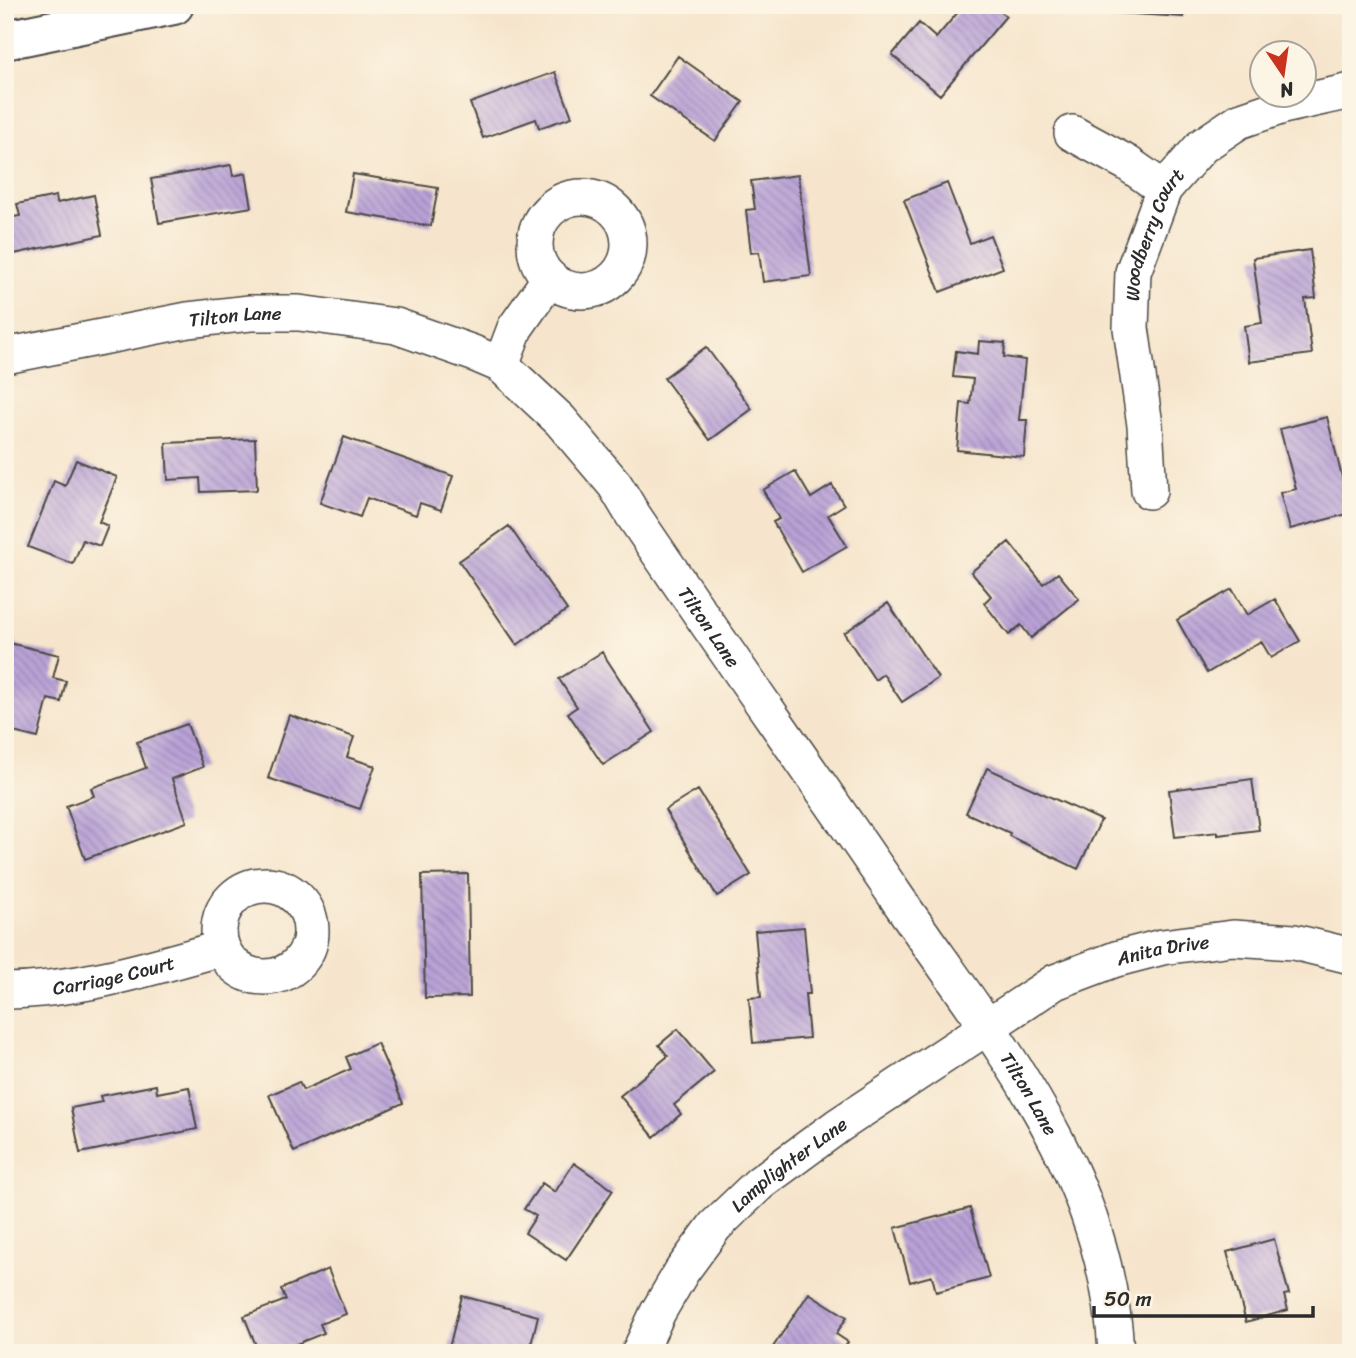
<svg xmlns="http://www.w3.org/2000/svg" width="1356" height="1358" font-family="Sriracha,sans-serif">
<style>
.building{fill:url(#building-back-hatch)}
.lines{fill:none;stroke-linecap:round;stroke-linejoin:round}
.street-casing{stroke:#494743;stroke-width:38}
.secondary-casing{stroke:#494743;stroke-width:42}
.street{stroke:#fff;stroke-width:35}
.secondary{stroke:#fff;stroke-width:38}
.labels{text-anchor:middle;dominant-baseline:central;stroke-width:6;stroke-linejoin:round;paint-order:stroke}
.street-label{font-size:19px;fill:#2b2b2b;stroke:#fcf5e5}
</style>
<defs>
<pattern id="building-back-hatch" width="6" height="6" patternUnits="userSpaceOnUse" patternTransform="scale(1.75)"><rect width="6" height="6" fill="#b9a2d7"/><path d="M-1 5l2 2M0 0l6 6M5-1l2 2" fill="none" stroke="#9784af"/></pattern>
</defs>
<rect width="100%" height="100%" fill="#fcf5e5"/>
<filter id="ink" filterUnits="userSpaceOnUse"><feTurbulence type="fractalNoise" baseFrequency=".0143" numOctaves="2"/><feDisplacementMap in="SourceGraphic" scale="14" xChannelSelector="R" yChannelSelector="G"/><feConvolveMatrix kernelMatrix="1 2 1 2 8 2 1 2 1" color-interpolation-filters="sRGB"/></filter>
<filter id="wash" filterUnits="userSpaceOnUse"><feTurbulence type="fractalNoise" baseFrequency=".00686" numOctaves="4" result="noise"/><feDisplacementMap in="SourceGraphic" scale="28" xChannelSelector="R" yChannelSelector="G"/><feGaussianBlur stdDeviation="1.57" result="paint"/><feColorMatrix in="noise" values="0 0 0 0 0 0 0 0 0 0 0 0 0 0 0 0 0 1.4 0 .05"/><feComposite in="paint" operator="in"/></filter>
<g filter="url(#wash)">
<rect width="100%" height="100%" fill="#f6e5cc"/>
<g id="blocks">
<!-- building -->
<path class="building" d="M964,5H993L1006,16L940,95L892,55L919,23L936,38Z
M1084,5H1184L1183,17L1084,11Z
M678,56L743,102L715,141L650,96Z
M555,72L572,117L539,128L536,119L483,138L470,103Z
M231,165L233,176L246,173L252,207L159,223L151,179Z
M353,174L438,188L431,226L346,212Z
M798,175L811,276L763,282L759,252L751,253L746,210L755,209L751,181Z
M947,183L970,243L990,235L1003,268L940,292L904,200Z
M94,195L102,235L14,254L6,218L20,216L17,204L56,196L57,203Z
M1310,250L1316,298L1305,299L1312,354L1249,362L1244,326L1262,323L1253,258Z
M979,341L1005,343L1004,357L1025,360L1019,420H1027L1024,457L957,450L961,403L970,404L973,379L953,377L956,351L978,354Z
M706,347L752,409L710,440L664,378Z
M1327,417L1351,513L1290,529L1280,493L1296,489L1280,429Z
M344,437L453,476L441,510L420,503L416,515L367,498L360,517L320,503Z
M255,439L257,490L201,492L200,478L168,480L166,443Z
M76,460L117,477L99,522L108,526L100,546L83,540L73,564L28,547L54,481L65,486Z
M795,471L811,498L832,485L844,505L828,515L847,546L802,572L773,522L779,519L763,490Z
M509,526L567,610L517,645L459,561Z
M1009,542L1043,584L1058,573L1079,599L1031,638L1021,625L1009,635L984,603L991,596L971,572Z
M1232,589L1247,615L1275,599L1300,641L1271,658L1261,641L1207,673L1177,620Z
M888,603L938,678L902,702L883,674L875,680L844,633Z
M5,642L59,655L53,678L66,681L61,702L48,699L38,738L5,730Z
M602,652L654,732L603,765L568,713L577,707L559,679Z
M289,715L354,737L347,757L375,766L360,809L268,778Z
M187,724L203,767L172,779L187,822L85,859L66,806L94,796L91,788L146,768L137,742Z
M987,768L1101,820L1078,869L1009,836L1010,833L966,813Z
M1252,779L1259,830L1218,835V832L1175,837L1169,790Z
M698,790L751,875L717,896L665,810Z
M468,874L470,997L425,998L422,875Z
M804,927L810,994H805L809,1038L753,1043L749,998L761,997L755,931Z
M678,1029L714,1072L674,1105L681,1114L654,1137L620,1096L668,1056L659,1045Z
M377,1043L403,1103L294,1152L269,1095L299,1082L303,1090L351,1069L346,1057Z
M156,1085L157,1093L189,1087L197,1129L80,1153L71,1108L102,1102L100,1096Z
M574,1163L613,1190L566,1260L525,1233L536,1216L524,1209L542,1183L555,1192Z
M970,1208L989,1278L936,1292L932,1276L910,1282L895,1228Z
M1274,1239L1289,1294L1284,1295L1288,1310L1246,1322L1227,1252Z
M328,1269L346,1314L320,1324L324,1333L274,1353H259L244,1316L286,1300L281,1289Z
M809,1293L847,1317L836,1334L848,1342L841,1353H769Z
M462,1296L538,1316L529,1353H467L449,1348Z"/>
</g>
</g>
<g filter="url(#ink)">
<use href="#blocks" fill-opacity="0" stroke="#494743" stroke-width="2"/>
<g class="lines">
<defs>
<g id="street">
<path d="M1072,133L1127,163L1164,189"/>
<circle cx="582" cy="244" r="47"/>
<path id="s1" d="M5,356L188,320L250,313H299L396,326L473,353L501,365L560,420L615,485L633,515C720,644 810,770 897,898C995,1041 1108,1171 1116,1353"/>
<path d="M501,365L515,328L550,278"/>
<path id="s2" d="M1149,491L1145,425L1131,328L1133,272L1164,189L1202,146L1239,121L1283,106L1351,91"/>
<circle cx="265" cy="931" r="46"/>
<path id="s3" d="M5,991C80,990 151,968 222,948"/>
<path id="s4" d="M639,1353L658,1312L682,1271L715,1226L760,1183L839,1125L1055,982L1116,959L1162,947L1233,938L1294,942L1351,956"/>
</g>
<path id="secondary" d="M5,40L174,5"/>
</defs>
<!-- street casing -->
<use href="#street" class="street-casing"/>
<!-- secondary casing -->
<use href="#secondary" class="secondary-casing"/>
<!-- street -->
<use href="#street" class="street"/>
<!-- secondary -->
<use href="#secondary" class="secondary"/>
</g>
</g>
<g class="labels">
<!-- street labels -->
<g class="street-label">
<text stroke="none"><textPath href="#s2" startOffset="262">Woodberry Court</textPath></text>
<text stroke="none"><textPath href="#s1" startOffset="234">Tilton Lane</textPath></text>
<text stroke="none"><textPath href="#s1" startOffset="844">Tilton Lane</textPath></text>
<text stroke="none"><textPath href="#s4" startOffset="681">Anita Drive</textPath></text>
<text stroke="none"><textPath href="#s3" startOffset="110">Carriage Court</textPath></text>
<text stroke="none"><textPath href="#s1" startOffset="1410">Tilton Lane</textPath></text>
<text stroke="none"><textPath href="#s4" startOffset="245">Lamplighter Lane</textPath></text>
</g>
</g>
<!-- margin -->
<rect width="1356" height="1358" fill="none" stroke="#fcf5e5" stroke-width="28"/>
<!-- north arrow -->
<g transform="translate(1283 74) rotate(167)"><circle r="33" fill="#fcf5e5" stroke="#a8a49b" stroke-width="2"/>
<path d="M0-5L12 26L0 18L-12 26Z" fill="#c8321e"/>
<text y="-10" font-size="19" font-weight="bold" text-anchor="middle" fill="#2b2b2b">N</text>
</g>
<!-- scale -->
<path d="M1094 1306v10h219v-10" fill="none" stroke="#2b2b2b" stroke-width="3.5"/>
<text x="1104" y="1306" font-size="21" fill="#2b2b2b" stroke="#fcf5e5" stroke-width="5" paint-order="stroke">50 m</text>
</svg>
